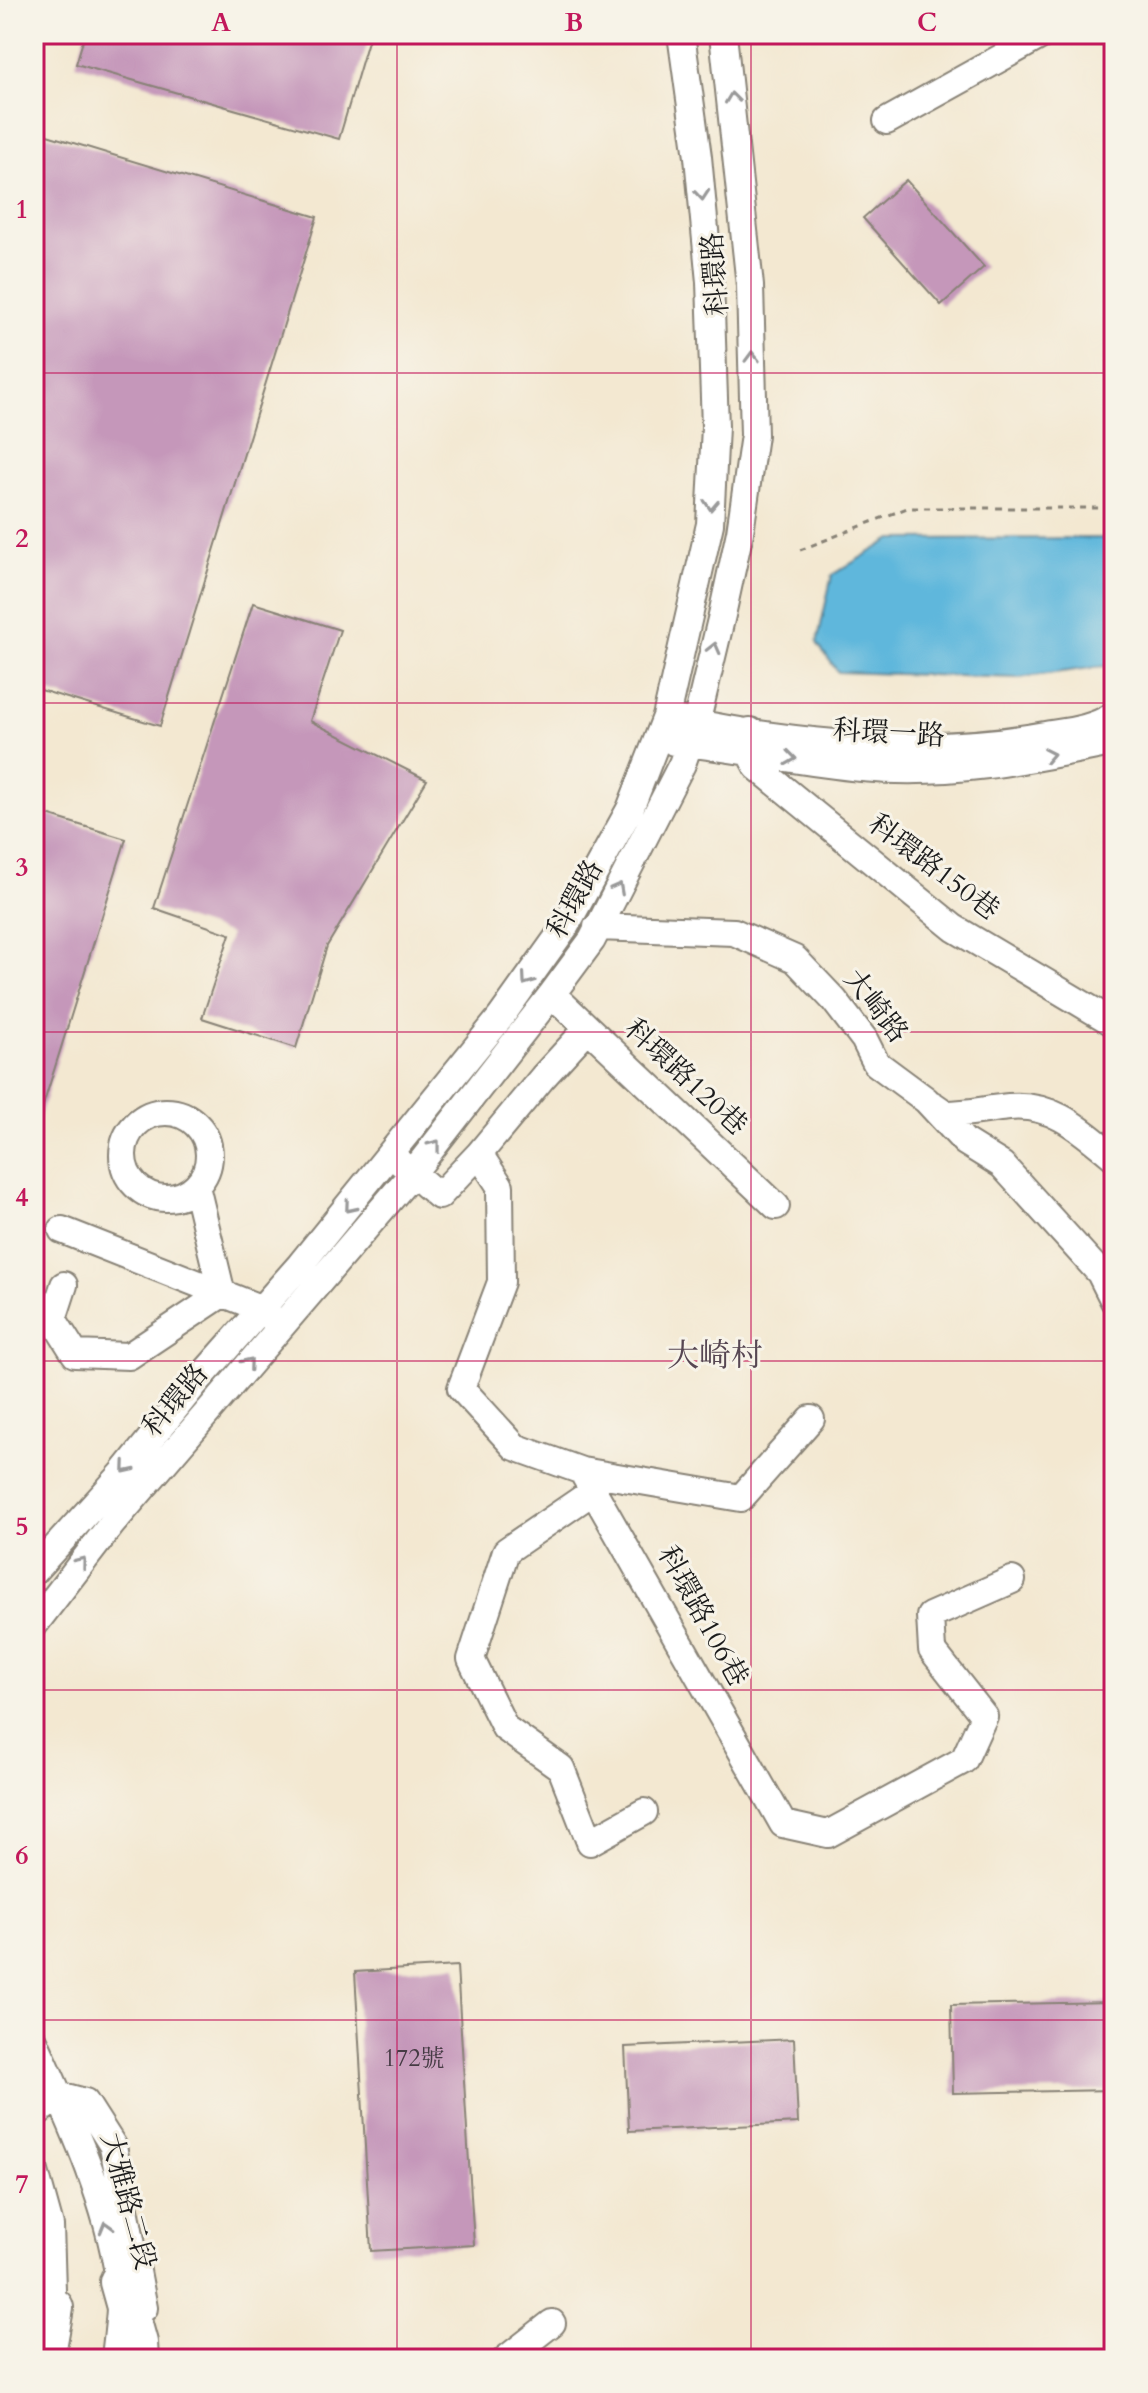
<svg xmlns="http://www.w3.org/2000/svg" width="1148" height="2393" font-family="Cardo,'Noto Serif TC',serif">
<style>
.water{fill:#5eb7dc;stroke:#3d6a7c;stroke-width:2}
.building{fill:#c597ba}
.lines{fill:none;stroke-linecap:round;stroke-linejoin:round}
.minor-casing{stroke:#888276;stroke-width:30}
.highway-casing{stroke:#888276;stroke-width:44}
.path{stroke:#888276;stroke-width:3;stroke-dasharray:6 6;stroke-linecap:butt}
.minor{stroke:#fff;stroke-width:26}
.highway{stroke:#fff;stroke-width:40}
.oneway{stroke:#999}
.grid{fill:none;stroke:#c2185b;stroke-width:2;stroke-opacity:0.55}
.labels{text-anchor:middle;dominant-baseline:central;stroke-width:6;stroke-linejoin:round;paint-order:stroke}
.number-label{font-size:24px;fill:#463b44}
.street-label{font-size:28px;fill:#1c1c1c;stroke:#f7f3e8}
.quarter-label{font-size:32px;fill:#574753;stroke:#f7f3e8}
.neatline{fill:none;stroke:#c2185b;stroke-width:3}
.grid-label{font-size:26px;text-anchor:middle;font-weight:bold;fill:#c2185b}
</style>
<rect width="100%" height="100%" fill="#f7f3e8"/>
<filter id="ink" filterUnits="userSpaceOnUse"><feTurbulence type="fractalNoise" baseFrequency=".0125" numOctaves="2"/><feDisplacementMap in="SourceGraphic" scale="16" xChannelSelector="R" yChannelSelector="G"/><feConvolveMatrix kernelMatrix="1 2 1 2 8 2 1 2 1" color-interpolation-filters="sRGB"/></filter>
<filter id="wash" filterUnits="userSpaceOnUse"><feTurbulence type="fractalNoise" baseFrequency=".006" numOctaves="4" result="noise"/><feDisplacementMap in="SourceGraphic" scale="32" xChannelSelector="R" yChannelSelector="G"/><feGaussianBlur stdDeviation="1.8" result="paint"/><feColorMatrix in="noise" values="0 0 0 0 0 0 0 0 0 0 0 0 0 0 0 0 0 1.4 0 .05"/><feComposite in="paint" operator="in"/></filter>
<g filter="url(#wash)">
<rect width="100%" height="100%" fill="#f3e8d1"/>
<!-- water -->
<path class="water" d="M1114,538L1113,665L1018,678L838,672L817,643L832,575L892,539Z"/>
<g id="blocks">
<!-- building -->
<path class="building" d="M85,34H370L339,139L76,64Z
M34,131L317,217L160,726L34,688Z
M906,180L984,267L941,305L863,218Z
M253,603L340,630L310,721L427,780L327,946L296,1048L202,1018L230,934L154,908Z
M34,811L126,839L37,1125L34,1124Z
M457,1966L474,2245L371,2251L355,1972Z
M1114,2002V2090L953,2093L951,2005Z
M794,2039L798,2123L629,2131L625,2047Z"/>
</g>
</g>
<g filter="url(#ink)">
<use href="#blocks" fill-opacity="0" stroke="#888276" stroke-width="2"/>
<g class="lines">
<defs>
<path id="minor" d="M887,121L1044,34
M681,720C800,745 926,757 1045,735C1070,731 1093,729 1114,715
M750,731L749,752L757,767L954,928L1114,1023
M674,742C737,747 799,763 862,768C947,776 1023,761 1106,744L1114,738
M597,927L734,932L795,959L834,1000L864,1039L876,1063L926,1100L965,1142L1002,1165L1100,1273L1114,1301
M552,994L776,1206
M933,1105L946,1114C967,1114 988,1109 1009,1107C1054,1103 1081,1130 1114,1157
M123 1155a43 43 0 1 1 86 0a43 43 0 1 1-86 0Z
M479,1154L543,1077L588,1028
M401,1163L439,1196L479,1154L500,1186L501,1282L461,1388L515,1447L582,1471L783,1824L828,1834L964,1760L984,1716L932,1650L930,1616L1012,1580
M62,1230L262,1309L272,1318
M64,1285L53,1319L75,1354L129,1356L222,1294L196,1186
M582,1471L741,1498L811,1419
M595,1490L506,1551L471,1659L505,1728L561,1768L590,1842L644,1812
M34,1571L123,1473L194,1385L300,1265L500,1018L565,927L630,809L666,717L710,524L715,427L710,282L698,157L681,34
M34,1625L111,1525L412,1174L552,994L592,940L682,764L696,724L722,615L740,532L754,435L750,286L723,34
M34,2040C68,2116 106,2194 119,2279C123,2304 117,2334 115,2359
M59,2095L85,2102L113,2146L144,2308
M34,2115L59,2095
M34,2168L50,2226L53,2322
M506,2359L552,2323"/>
<path id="highway" d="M120,2282L137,2343L138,2359
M44,2359L53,2308"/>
</defs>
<!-- minor casing -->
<use href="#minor" class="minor-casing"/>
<!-- highway casing -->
<use href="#highway" class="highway-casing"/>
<!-- path -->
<path class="path" d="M800,550L907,508H1114"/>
<!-- minor -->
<use href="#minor" class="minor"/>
<!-- highway -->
<use href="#highway" class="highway"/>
</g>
<!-- one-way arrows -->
<defs><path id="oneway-chevron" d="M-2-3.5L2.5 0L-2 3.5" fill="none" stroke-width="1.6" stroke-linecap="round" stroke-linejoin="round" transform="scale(2)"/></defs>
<g class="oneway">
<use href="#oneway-chevron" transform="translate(732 98) rotate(-97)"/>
<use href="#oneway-chevron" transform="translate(702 195) rotate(85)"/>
<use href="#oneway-chevron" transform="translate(752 357) rotate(-91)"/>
<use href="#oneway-chevron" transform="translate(711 505) rotate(93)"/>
<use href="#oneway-chevron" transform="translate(714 648) rotate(-76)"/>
<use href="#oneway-chevron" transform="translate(1049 755) rotate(-11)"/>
<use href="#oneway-chevron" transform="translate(791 758) rotate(8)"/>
<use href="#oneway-chevron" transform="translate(618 888) rotate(-62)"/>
<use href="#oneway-chevron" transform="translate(527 980) rotate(125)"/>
<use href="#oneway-chevron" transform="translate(435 1145) rotate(-52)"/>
<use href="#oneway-chevron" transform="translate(350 1207) rotate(130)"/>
<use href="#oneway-chevron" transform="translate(248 1363) rotate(-50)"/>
<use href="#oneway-chevron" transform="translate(127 1468) rotate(130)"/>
<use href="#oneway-chevron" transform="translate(81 1562) rotate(-51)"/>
<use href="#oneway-chevron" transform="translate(106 2227) rotate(-106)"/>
</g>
</g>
<!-- grid -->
<path class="grid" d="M397,34V2359M751,34V2359M34,373H1114M34,703H1114M34,1032H1114M34,1361H1114M34,1690H1114M34,2020H1114"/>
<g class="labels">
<!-- number labels -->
<g class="number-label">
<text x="414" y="2058">172號</text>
</g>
<!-- street labels -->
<g class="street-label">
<text transform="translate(715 274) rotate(-94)">科環路</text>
<text transform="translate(889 733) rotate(3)">科環一路</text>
<text transform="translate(934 867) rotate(37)">科環路150巷</text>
<text transform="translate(575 899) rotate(-61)">科環路</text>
<text transform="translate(876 1006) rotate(52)">大崎路</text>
<text transform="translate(686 1077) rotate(43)">科環路120巷</text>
<text transform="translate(175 1400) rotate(-50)">科環路</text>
<text transform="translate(703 1616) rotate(61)">科環路106巷</text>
<text transform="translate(128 2201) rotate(75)">大雅路二段</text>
</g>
<!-- quarter labels -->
<g class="quarter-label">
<text x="715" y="1356">大崎村</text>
</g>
</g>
<!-- margin -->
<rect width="1148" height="2393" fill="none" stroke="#f7f3e8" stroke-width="88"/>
<rect x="44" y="44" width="1060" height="2305" class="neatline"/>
<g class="grid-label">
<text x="221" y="31">A</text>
<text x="574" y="31">B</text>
<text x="927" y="31">C</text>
<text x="22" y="218">1</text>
<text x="22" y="547">2</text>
<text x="22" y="876">3</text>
<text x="22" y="1206">4</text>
<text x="22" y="1535">5</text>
<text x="22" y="1864">6</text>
<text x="22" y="2193">7</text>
</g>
</svg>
